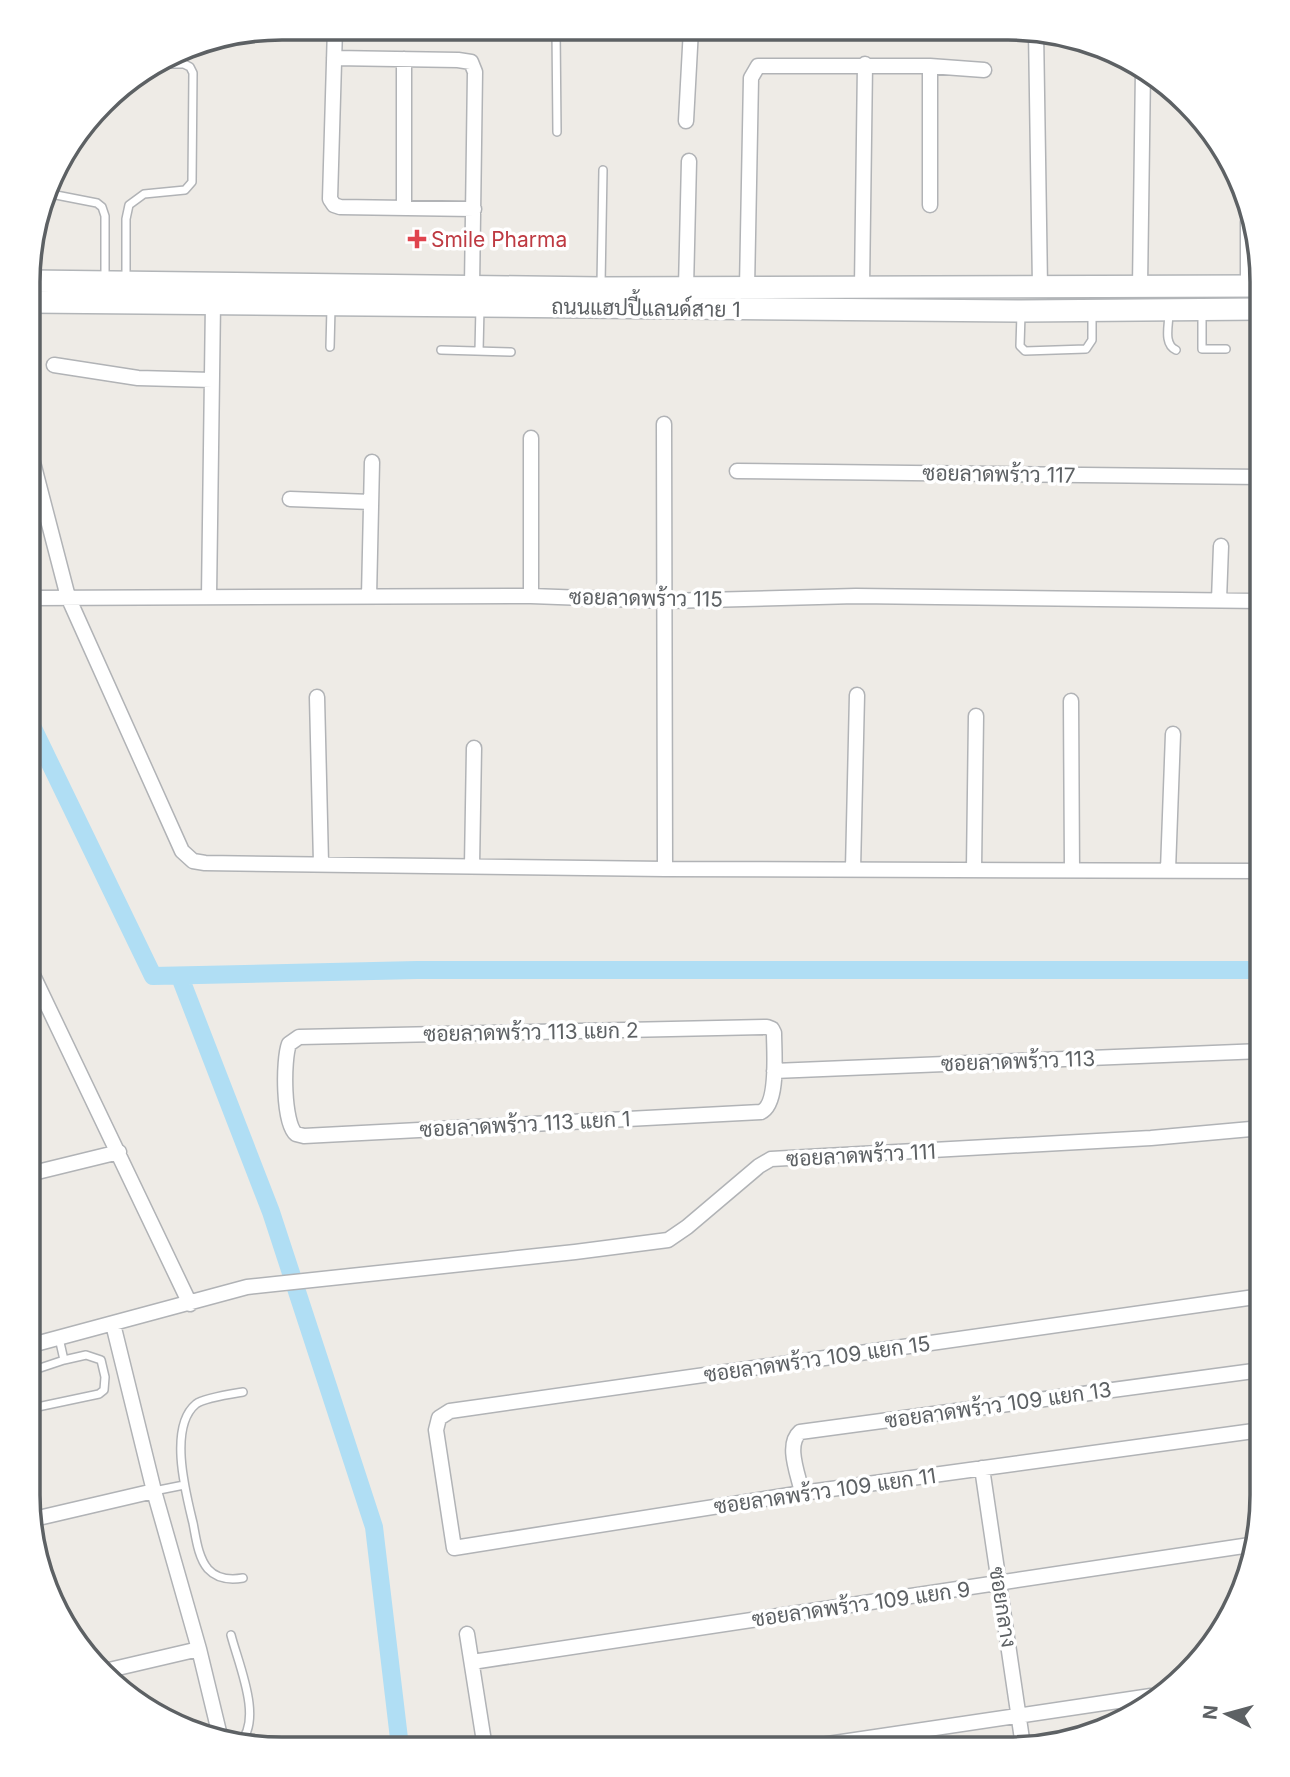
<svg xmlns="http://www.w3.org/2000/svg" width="1290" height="1777" font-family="Inter,Sarabun,sans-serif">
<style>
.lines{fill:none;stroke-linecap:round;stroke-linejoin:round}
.canal{stroke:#b0def4;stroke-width:18}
.lane-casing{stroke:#b1b3b6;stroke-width:10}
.street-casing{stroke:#b1b3b6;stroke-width:17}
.secondary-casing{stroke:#b2b5b8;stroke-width:24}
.lane{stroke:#fff;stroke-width:7}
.street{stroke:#fff;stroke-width:14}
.secondary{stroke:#fff;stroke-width:21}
.health-dot{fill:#e0444e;stroke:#fff;stroke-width:2.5}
.labels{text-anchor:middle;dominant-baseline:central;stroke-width:7;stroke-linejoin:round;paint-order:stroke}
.health-label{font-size:21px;fill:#be3a42;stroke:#fff;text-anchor:start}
.street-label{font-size:21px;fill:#5d6164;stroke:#fff}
.rim{fill:none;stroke:#5d6164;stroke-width:3.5}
</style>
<rect width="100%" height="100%" fill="#eeebe6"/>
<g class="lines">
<!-- canal -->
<path class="canal" d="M29,720L153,976L417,970H1262
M180,977L271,1212L374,1527L400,1747"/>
<defs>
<path id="lane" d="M556,29L557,132
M50,191L56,195L97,203L102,207L105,216V278
M126,278V219L129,205L144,194L185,190L192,182L193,73L190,67L184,64H161
M601,284L603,170
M1169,313C1169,325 1163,344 1176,350
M1021,314L1020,346L1025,351L1086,349L1092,340V313
M1202,314V349H1226
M330,347L331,308
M441,350L511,352
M479,351L480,307
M28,1372L64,1360L59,1338
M243,1392C231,1394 204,1398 196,1404C168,1427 186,1494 193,1523C196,1538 198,1557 208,1569C217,1579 231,1580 243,1578
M28,1409L99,1394L104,1390L105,1377L101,1360L86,1355L64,1360
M154,1491L184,1485
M231,1635C238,1663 264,1721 239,1743"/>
<path id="street" d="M335,28L330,199L334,205L340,207L474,209
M1036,30L1040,287
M334,58L458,60L471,62L475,72L472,287
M686,121L691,29
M930,205V66
M404,208V59
M1248,222V286
M862,287L865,64
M1140,287L1143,69
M686,288L689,161
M747,288L751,78L758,66H930L984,70
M54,365L138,378L212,380
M664,424L665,869
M30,451L68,597L182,851L193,861L205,863L665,869L1262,871
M737,471L1262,477
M290,499L371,502
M531,596V438
M209,597L213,302
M369,597L372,462
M30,598L531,596L666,601L856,596L1262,601
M1219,600L1221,546
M317,697L321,863
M1071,701L1072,870
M472,866L474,748
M853,869L857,695
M974,869L976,716
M1168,870L1173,734
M29,967L190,1304
M767,1027L772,1029L774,1033C774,1052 779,1104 761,1112L304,1136L296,1134C283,1123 283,1060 289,1044L299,1037Z
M774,1071L1262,1051
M29,1174L119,1152
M113,1324L154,1491L199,1649L220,1736
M28,1346L247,1287L575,1252L668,1240L687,1227L759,1166L771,1159L1151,1138L1262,1128
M1261,1430L802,1493L454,1548L436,1430L439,1418L450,1411L1262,1296
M982,1468L1023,1746
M802,1493C799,1476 785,1445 800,1432L1261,1370
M34,1519L154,1491
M467,1634L485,1748
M472,1662L1250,1545
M109,1670L199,1649
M801,1748L1151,1696"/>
<path id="secondary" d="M30,281L601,288L1262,286
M30,302L1021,311L1262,309"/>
</defs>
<!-- lane casing -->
<use href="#lane" class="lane-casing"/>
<!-- street casing -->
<use href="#street" class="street-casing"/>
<!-- secondary casing -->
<use href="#secondary" class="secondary-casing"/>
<!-- lane -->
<use href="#lane" class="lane"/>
<!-- street -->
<use href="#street" class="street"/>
<!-- secondary -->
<use href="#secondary" class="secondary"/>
</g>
<!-- markers -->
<path class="health-dot" d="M413.5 228.5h7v7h7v7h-7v7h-7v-7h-7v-7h7z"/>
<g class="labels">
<!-- health labels -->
<g class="health-label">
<text x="431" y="239">Smile Pharma</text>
</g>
<!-- street labels -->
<g class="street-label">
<text transform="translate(646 308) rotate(1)">ถนนแฮปปี้แลนด์สาย 1</text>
<text transform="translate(999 474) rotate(1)">ซอยลาดพร้าว 117</text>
<text transform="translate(646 598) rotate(1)">ซอยลาดพร้าว 115</text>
<text transform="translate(531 1032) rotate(-1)">ซอยลาดพร้าว 113 แยก 2</text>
<text transform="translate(1018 1061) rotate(-2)">ซอยลาดพร้าว 113</text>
<text transform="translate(525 1124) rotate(-3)">ซอยลาดพร้าว 113 แยก 1</text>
<text transform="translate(861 1155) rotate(-3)">ซอยลาดพร้าว 111</text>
<text transform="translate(817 1359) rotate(-8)">ซอยลาดพร้าว 109 แยก 15</text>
<text transform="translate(998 1405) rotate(-8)">ซอยลาดพร้าว 109 แยก 13</text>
<text transform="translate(825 1491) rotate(-8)">ซอยลาดพร้าว 109 แยก 11</text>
<text transform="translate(861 1604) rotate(-8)">ซอยลาดพร้าว 109 แยก 9</text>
<text transform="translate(1003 1607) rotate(81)">ซอยกลาง</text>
</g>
</g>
<!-- crop -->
<path d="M0 0H1290V1777H0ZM282 40H1008A242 242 0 0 1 1250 282V1495A242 242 0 0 1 1008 1737H282A242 242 0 0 1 40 1495V282A242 242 0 0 1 282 40Z" fill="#fff" fill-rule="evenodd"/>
<path class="rim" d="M282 40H1008A242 242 0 0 1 1250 282V1495A242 242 0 0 1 1008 1737H282A242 242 0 0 1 40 1495V282A242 242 0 0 1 282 40Z"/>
<!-- north arrow -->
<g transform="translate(1227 1714) rotate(276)" stroke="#ffffff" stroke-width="5" paint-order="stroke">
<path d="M0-5L12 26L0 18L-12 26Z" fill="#5d6164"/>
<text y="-10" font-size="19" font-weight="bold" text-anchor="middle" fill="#5d6164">N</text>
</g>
</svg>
